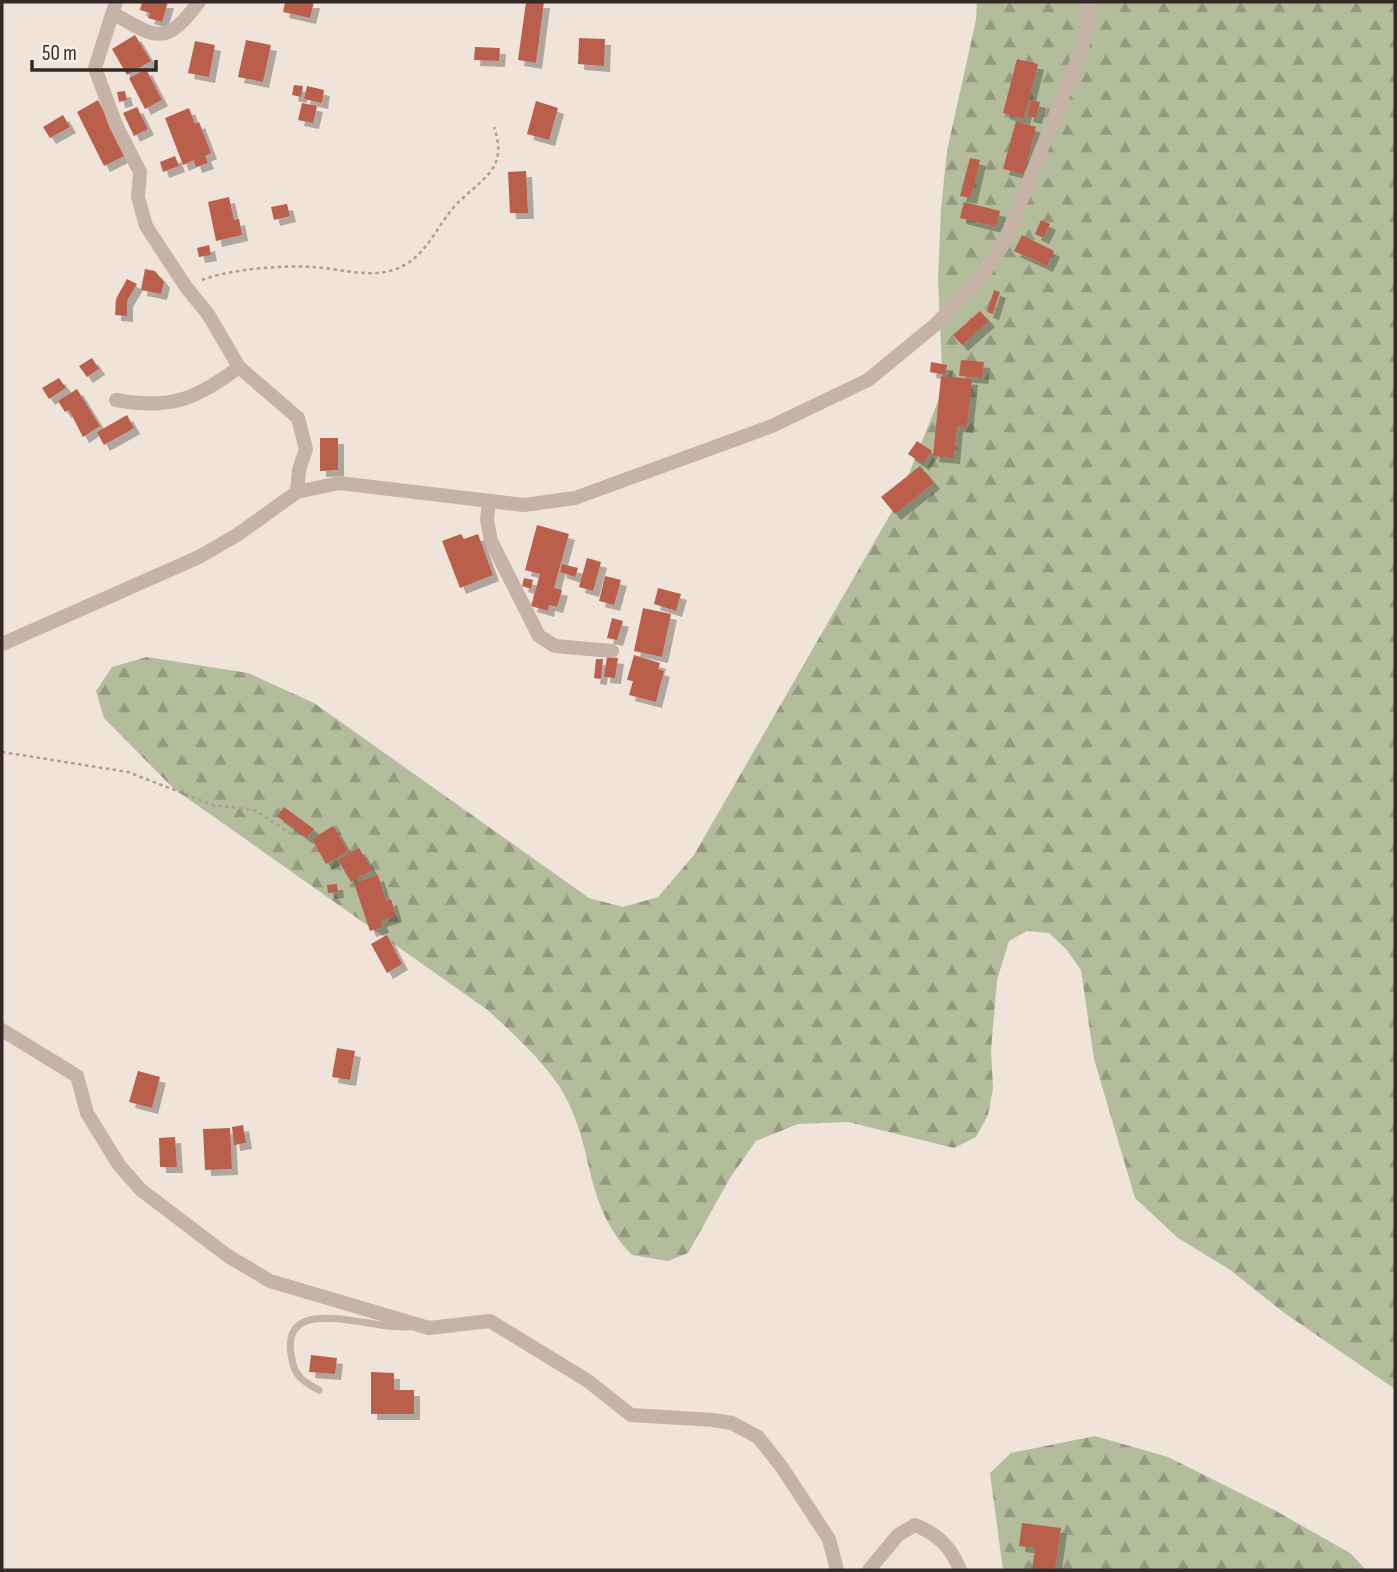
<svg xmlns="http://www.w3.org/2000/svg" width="1397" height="1572" font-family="'Sofia Sans Condensed',sans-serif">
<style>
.forest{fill:url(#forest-firs)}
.building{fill:#ba5f4c;filter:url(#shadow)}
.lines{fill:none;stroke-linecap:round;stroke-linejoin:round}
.path{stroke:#b19d92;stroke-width:2.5;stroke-dasharray:3.5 3.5;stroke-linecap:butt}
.service{stroke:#c5b3a7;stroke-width:7}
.minor{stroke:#c5b3a7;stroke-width:14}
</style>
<defs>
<pattern id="forest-firs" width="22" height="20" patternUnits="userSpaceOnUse" patternTransform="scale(1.75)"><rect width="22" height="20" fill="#b3bc9b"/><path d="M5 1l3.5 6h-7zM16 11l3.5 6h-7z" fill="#92997e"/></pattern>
<filter id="shadow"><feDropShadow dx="6" dy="6" stdDeviation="0" flood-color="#0004"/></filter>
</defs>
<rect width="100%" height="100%" fill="#efe3da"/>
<!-- forest -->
<path class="forest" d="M977,2H1395V1389L1283,1312L1229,1269L1178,1238L1135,1198L1094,1059L1081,970L1066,949L1049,933L1027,931L1009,941L997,980L991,1051L993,1088L988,1115L976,1137L954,1148L848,1122L798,1124L756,1141L730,1178L688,1253L668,1261L632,1255C585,1205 595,1159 569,1104C554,1070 516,1037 489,1011L173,788L104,718L96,691L112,667L147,657L248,673L314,703L589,898L623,907L658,897L694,855L898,501L943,389L938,279L941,209L947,151L976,20Z
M1095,1436L1168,1457L1276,1511L1350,1553L1366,1570H1003L990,1473L1011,1453Z"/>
<!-- building -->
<path class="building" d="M142,2H168L162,22L148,18L150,13L140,10Z
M285,2H314L310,18L283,12Z
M526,2H544L536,63L518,60Z
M135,35L151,61L127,75L112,49Z
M579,38L605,39L604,66L578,64Z
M246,40L271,45L263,82L238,77Z
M195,41L215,45L209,77L188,73Z
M475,47L500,48L499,61L474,60Z
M1017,59L1038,64L1024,119L1003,113Z
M146,69L162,100L145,109L129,78Z
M294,85L303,86L301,97L292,95Z
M307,86L324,90L322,103L304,99Z
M125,91L127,100L119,102L117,92Z
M98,100L126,155L104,166L77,112Z
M1031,100L1040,102L1036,118L1027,116Z
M536,101L558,108L549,140L527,134Z
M302,103L317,106L313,123L298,120Z
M137,107L148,129L134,136L123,113Z
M189,108L195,124L199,122L211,153L205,156L208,163L196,167L194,160L183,165L165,118Z
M63,115L70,127L50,138L43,127Z
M1016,121L1036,127L1024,174L1003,169Z
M175,156L179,166L163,172L160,162Z
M970,158L980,160L971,198L960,196Z
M526,171L528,213H510L508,172Z
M229,197L234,220L239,219L242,235L216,241L208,202Z
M964,202L1000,211L996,227L960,218Z
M287,204L290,216L274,220L271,207Z
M1041,220L1050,224L1043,238L1035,234Z
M1022,235L1054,251L1047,266L1014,251Z
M209,245L211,255L199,257L197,248Z
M145,269L155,271L164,282L161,294L141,290Z
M127,279L137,284L127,301V316L115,315L116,299Z
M994,290L1000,292L993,314L987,312Z
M980,311L989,321L962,345L953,335Z
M92,358L99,369L87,377L79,366Z
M961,360L984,362L982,378L959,376Z
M931,362L947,365L945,375L930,372Z
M941,376L972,379L967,427L957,426L954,458L933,456Z
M59,378L66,388L49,399L42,388Z
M77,389L100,426L83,437L69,410L65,412L58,401Z
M127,415L134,428L104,445L97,432Z
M320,438H338V470L320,471Z
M917,441L932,451L923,464L908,454Z
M920,466L934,483L895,514L881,497Z
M537,525L569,534L554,588L562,590L557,607L549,605L548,611L531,606L540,574L525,570Z
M461,534L464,539L478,534L493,575L460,588L442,541Z
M587,558L601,562L593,591L579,587Z
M562,564L578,568L575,577L560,572Z
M605,576L621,580L614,605L599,601Z
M524,578L533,580L531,589L522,586Z
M658,588L681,594L676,611L654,604Z
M643,608L671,614L662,657L634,651Z
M612,618L623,621L617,640L607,638Z
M634,655L660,663L658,669L664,671L656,702L629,695L633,681L627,680Z
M607,657L618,658L615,678L604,677Z
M596,659H603L601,679L594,678Z
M284,807L314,829L307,838L277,816Z
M333,826L348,851L326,864L312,839Z
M359,848L372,870L351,882L338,860Z
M378,875L386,901L391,899L396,916L381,921L383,927L370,931L354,883Z
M337,884L338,892L328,893L327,885Z
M387,935L402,964L387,973L371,944Z
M337,1048L355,1051L350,1080L332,1077Z
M138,1071L160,1077L152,1108L129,1102Z
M243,1125L246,1143L234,1145L232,1127Z
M230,1128L232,1169L205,1170L203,1129Z
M175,1137L177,1167H160L159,1138Z
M311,1355L337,1358L335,1374L309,1372Z
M371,1372L394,1373V1390H414V1414H371Z
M1022,1523L1061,1528L1055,1570H1032L1035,1548L1019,1546Z"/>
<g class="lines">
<!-- path -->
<path class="path" d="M202,280C230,269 283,265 313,267C345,269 379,282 408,263C432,247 441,217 463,198C488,175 507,165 494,127
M2,752L128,772L213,805L255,810L291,834"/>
<!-- service -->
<path class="service" d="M319,1390C308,1384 296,1378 293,1364C272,1284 380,1335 413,1326"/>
<!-- minor -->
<path class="minor" d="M116,2L95,68L116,125L140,172L138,197L146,226L186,287L208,314L239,367L298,418L306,449L299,470L297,492
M113,13C158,40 166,45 199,2
M116,400C170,410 197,399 239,367
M489,502L487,520L491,541L539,636L555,646L612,651
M2,644L199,557L237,535L297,492L339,483L524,505L575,498L772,426L868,380L935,325L983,275L1009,231L1080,53L1089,21L1087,2
M2,1030L77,1076L87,1113L119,1165L141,1190L228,1256L270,1281L429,1328L490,1321L588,1381L631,1415L713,1420L732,1423L758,1437L781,1466L829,1539L837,1570
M869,1570L898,1535L915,1525C939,1535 951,1547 960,1570"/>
</g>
<!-- border -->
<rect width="1397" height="1572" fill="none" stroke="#332a27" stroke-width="7"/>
<!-- scale -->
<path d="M32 60v10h124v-10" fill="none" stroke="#332a27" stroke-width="3.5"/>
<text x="42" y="60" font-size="21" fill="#332a27" stroke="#f7eee5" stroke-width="5" paint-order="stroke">50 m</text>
</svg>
